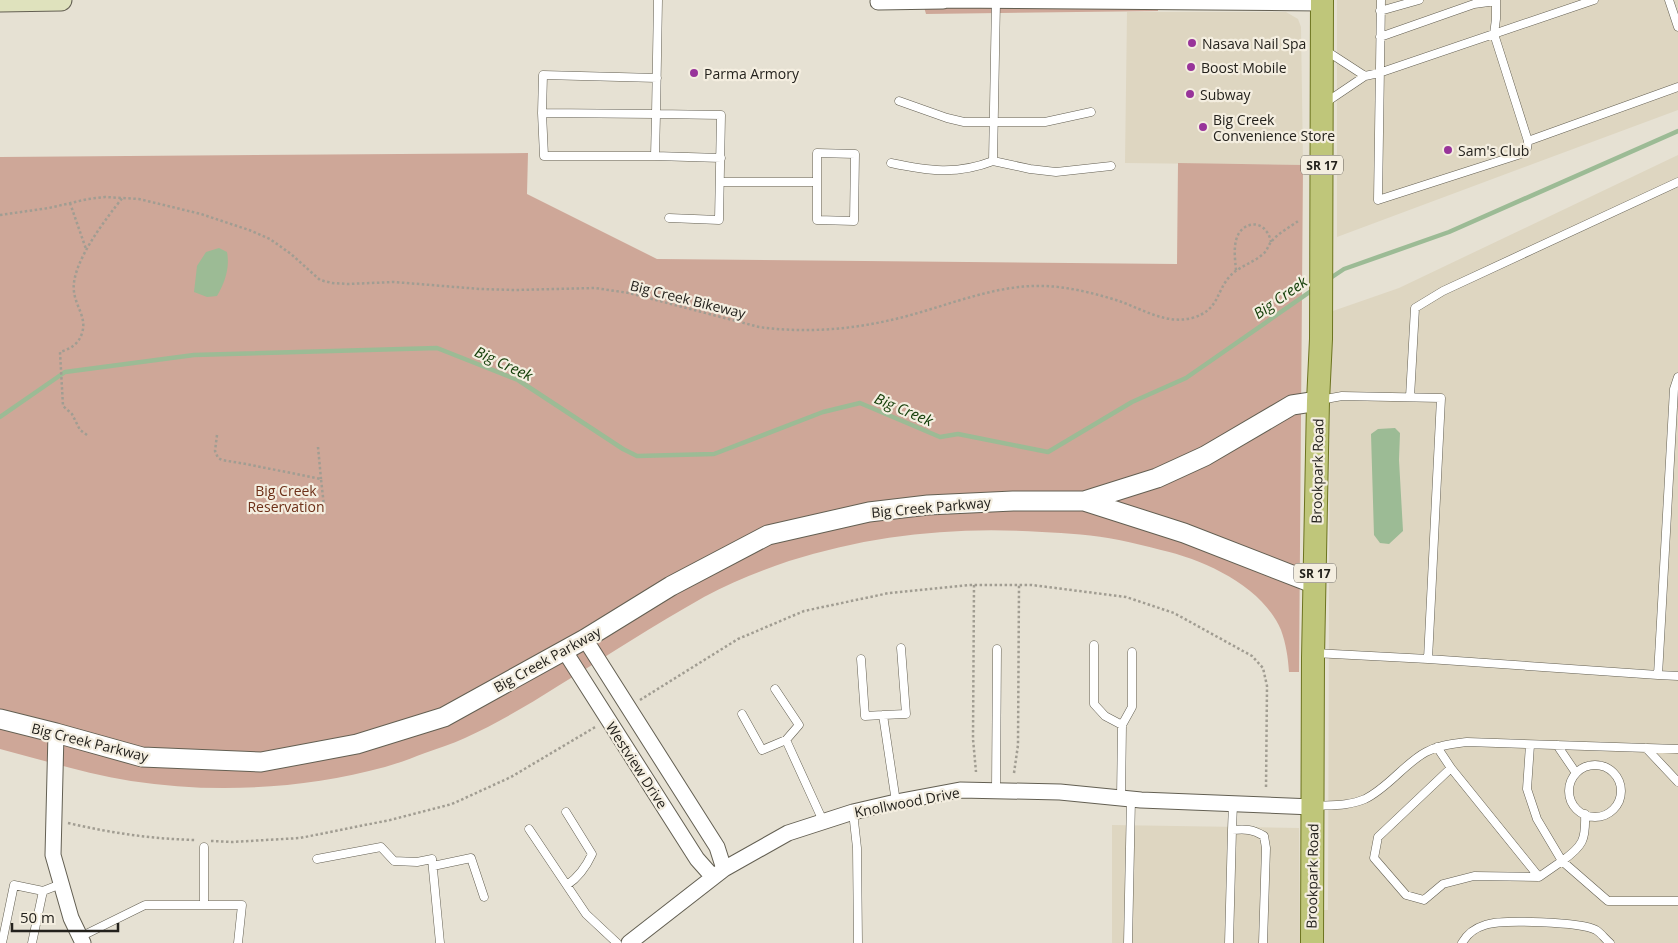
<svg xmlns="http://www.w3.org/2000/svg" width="1678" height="943" font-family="'Open Sans',sans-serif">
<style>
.built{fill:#ded6c1}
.green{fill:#cea798}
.water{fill:#9cbb95}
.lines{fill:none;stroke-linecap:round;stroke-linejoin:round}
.stream{stroke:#9cbb95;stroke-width:4.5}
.service-casing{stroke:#635f52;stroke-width:9}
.minor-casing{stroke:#635f52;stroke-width:17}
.tertiary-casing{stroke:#635f52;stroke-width:21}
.secondary-casing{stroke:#635f52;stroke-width:23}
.primary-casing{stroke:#6d7420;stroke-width:24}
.path{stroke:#a19d92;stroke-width:2.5;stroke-dasharray:2.5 2.5;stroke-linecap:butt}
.service{stroke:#fff;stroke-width:8}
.minor{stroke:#fff;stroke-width:15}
.tertiary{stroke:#fff;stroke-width:19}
.secondary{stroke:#dfe2bd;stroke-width:21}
.primary{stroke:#bfc67a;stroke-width:22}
.poi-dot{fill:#98349a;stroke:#f4eee0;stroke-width:2}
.labels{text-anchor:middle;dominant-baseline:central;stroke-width:4.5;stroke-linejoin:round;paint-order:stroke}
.shield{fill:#f4eee0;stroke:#625f58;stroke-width:1}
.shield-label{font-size:12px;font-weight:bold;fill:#24221d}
.poi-label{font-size:14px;fill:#24221d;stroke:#f4eee0;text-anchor:start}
.street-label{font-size:14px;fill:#24221d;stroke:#f4eee0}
.park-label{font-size:14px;fill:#6d3018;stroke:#f4eee0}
.water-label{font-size:15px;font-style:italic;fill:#16400b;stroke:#f4eee0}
</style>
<rect width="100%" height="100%" fill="#e6e1d3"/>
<!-- built -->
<path class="built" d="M1337,0H1678V110L1337,237Z
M1127,12H1286L1298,19L1301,27L1303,165L1125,163Z
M1678,155V943H1320L1321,910H1328L1330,312L1399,288Z
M1112,825L1299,828L1300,943H1112Z"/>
<!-- green -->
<path class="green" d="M922,0H1158V11L926,14Z
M528,153L527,194L657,259L1177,264L1178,163L1303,165L1299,672H1289C1288,657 1286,644 1281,630C1262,586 1205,560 1161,550C1147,546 1133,543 1119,540C1094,535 1067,533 1042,532C956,526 871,535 789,561C760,571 731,582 704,597C654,625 607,656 558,686C528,705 498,723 465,738C452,744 438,748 425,753C412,758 399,763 385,767C303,789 215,794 131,781C87,774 43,760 0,749V157Z"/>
<!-- water -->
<path class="water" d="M219,248L227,252C230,268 225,282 217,296L207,297L194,292L197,266L206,252Z
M1395,428L1400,433L1399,460L1403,531L1389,544L1380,543L1374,535L1371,434L1378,429Z"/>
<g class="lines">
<!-- stream -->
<path class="stream" d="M1329,279L1344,269L1449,232L1678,131
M0,417L65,372L194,355L437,348L518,380L623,449L637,456L714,454L823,412L860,403L940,437L958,434L1048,452L1132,402L1186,378L1314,289"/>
<defs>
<path id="service" d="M1381,0L1378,200L1521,154L1527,148L1528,141L1494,34L1496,19V0
M1669,0L1678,27
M1380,11L1419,0
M1380,37L1474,4L1496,1
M1325,50L1365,76
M657,78L543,75L542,113L656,114L658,0
M899,101L947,118L964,122H1045L1091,112
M1325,103L1365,76L1379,73L1594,0
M542,113L544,156H655L656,114L721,115L719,220L669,218
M1528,141L1678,87
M655,156L721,158
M993,161L1030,169L1056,172L1111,166
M891,163C928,171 957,175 993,161L996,1
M721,182H817V220L854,221L855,154L817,153V182
M1410,397L1415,308L1443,291L1678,182
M1320,400L1342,396L1441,398L1428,659
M1094,645V704L1105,716L1122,725
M1314,653L1428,659L1658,675L1673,407L1674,389L1678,377
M861,659L865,716L883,715
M1658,675L1678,676
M775,689L799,725L786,740
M742,714L762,750L786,740L823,821
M1530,745L1527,789L1537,819L1562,861C1583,846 1586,840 1585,814
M1557,745L1576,773
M1437,747L1451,768
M1646,748L1678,782
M1569 791a26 26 0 1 1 52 0a26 26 0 1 1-52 0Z
M996,790L997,649
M1121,798L1122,725L1132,707V652
M896,802L883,715L906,714L901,648
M1315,806C1331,805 1349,806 1365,799C1388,788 1405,763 1426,752C1439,745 1453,744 1467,742L1678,749
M566,812L592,854C586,867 579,877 567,885
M853,812L857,848L858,943
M529,829L586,914L617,943
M1232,830L1233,804
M204,847V905
M317,859L381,847L394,861L417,862L432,859L440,943
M433,866L471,858L484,897
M1539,877L1451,768L1378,837L1374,858L1406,895L1424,900L1443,884L1474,876L1539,877L1562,861L1608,901H1678
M80,937L145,905H242L238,943
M2,943L14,885L43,891L61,884
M32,943L43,891
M1128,943L1131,799
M1229,943L1232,830C1246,829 1252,829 1264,836L1266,848L1263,943
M1462,943C1467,934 1475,928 1485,925C1502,919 1581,922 1596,930C1601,933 1605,939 1610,943"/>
<path id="minor" d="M943,0L1322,3
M878,2L943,1
M585,639L717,847L724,869
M564,650L697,859L713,877
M56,733L53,855L71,918L83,943
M629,943L724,869L788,833L853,812L896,802L960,790L1060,792L1141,800L1313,807"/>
<path id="tertiary" d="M1084,501L1184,533L1315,584
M0,719L56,733L142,757L261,762L357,744L444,717L585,639L671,586L768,535L869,512L928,505L1013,501H1084L1157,478L1205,456L1292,405L1318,401"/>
<path id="secondary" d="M0,1L61,0"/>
<path id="primary" d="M1312,943L1313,658L1318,401L1321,339L1322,0"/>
</defs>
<!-- service casing -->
<use href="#service" class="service-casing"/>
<!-- minor casing -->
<use href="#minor" class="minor-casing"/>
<!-- tertiary casing -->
<use href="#tertiary" class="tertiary-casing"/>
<!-- secondary casing -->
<use href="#secondary" class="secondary-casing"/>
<!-- primary casing -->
<use href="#primary" class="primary-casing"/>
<!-- path -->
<path class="path" d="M70,203L86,249
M0,215L49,208L88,199L105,197L139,199L201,214L249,230L270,239L291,254L320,280L332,283L348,284L394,282L480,289L516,290L595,288L629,293L759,327C802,333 848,330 891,320C941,309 992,284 1045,286C1069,287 1093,293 1116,300C1141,308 1165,325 1192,318C1220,310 1215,292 1231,275C1240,266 1253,263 1263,254C1267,251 1268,246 1271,242C1277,234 1290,227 1298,221
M1236,270C1235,259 1233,245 1238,235C1243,224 1259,220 1266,231C1269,234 1270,238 1271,242
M87,435L80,430L72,414L63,406L60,352C70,349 79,344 82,333C87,318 76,307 74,292C70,264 106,219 123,197
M217,435L215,451L218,458L222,460L246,464L321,479L325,515
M318,447L321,479
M974,585L973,739L976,772
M640,700L738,639L804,611L889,593L969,585H1032L1126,597L1174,613L1252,656L1263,668L1267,686L1266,789
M1014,773L1018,745L1019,585
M68,823C111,833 152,839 196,840
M211,841L232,842L300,838L390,820L452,804L511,777L597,726"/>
<!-- service -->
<use href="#service" class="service"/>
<!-- minor -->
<use href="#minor" class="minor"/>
<!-- tertiary -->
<use href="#tertiary" class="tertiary"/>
<!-- secondary -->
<use href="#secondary" class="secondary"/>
<!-- primary -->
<use href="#primary" class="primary"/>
</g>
<!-- markers -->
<g class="poi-dot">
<circle cx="1192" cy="43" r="5"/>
<circle cx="1191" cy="67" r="5"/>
<circle cx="694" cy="73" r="5"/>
<circle cx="1190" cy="94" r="5"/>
<circle cx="1203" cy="127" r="5"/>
<circle cx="1448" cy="150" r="5"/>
</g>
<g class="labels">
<!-- shield labels -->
<g class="shield">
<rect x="1301" y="155.5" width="42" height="19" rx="4"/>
<rect x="1294" y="563.5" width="42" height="19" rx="4"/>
</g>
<g class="shield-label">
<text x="1322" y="165">SR 17</text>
<text x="1315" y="573">SR 17</text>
</g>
<!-- poi labels -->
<g class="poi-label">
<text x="1202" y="43">Nasava Nail Spa</text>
<text x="1201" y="67">Boost Mobile</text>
<text x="704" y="73">Parma Armory</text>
<text x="1200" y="94">Subway</text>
<text x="1213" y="119">Big Creek<tspan x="1213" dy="16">Convenience Store</tspan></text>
<text x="1458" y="150">Sam's Club</text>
</g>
<!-- street labels -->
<g class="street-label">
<text transform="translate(688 299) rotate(14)">Big Creek Bikeway</text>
<text transform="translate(1317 471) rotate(-89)">Brookpark Road</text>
<text transform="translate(931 507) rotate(-5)">Big Creek Parkway</text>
<text transform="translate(547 659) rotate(-29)">Big Creek Parkway</text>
<text transform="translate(90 742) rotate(14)">Big Creek Parkway</text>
<text transform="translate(637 765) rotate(57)">Westview Drive</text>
<text transform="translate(907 802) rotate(-11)">Knollwood Drive</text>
<text transform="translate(1312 876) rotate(-89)">Brookpark Road</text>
</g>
<!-- park labels -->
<g class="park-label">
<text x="286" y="490">Big Creek<tspan x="286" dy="16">Reservation</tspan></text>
</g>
<!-- water labels -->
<g class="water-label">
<text transform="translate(1280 297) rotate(-35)">Big Creek</text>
<text transform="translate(504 363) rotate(25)">Big Creek</text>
<text transform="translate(904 409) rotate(23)">Big Creek</text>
</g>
</g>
<!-- scale -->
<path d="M12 923v8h106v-8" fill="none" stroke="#24221d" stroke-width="2.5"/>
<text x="20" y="923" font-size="15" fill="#24221d" stroke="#f4eee0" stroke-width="4" paint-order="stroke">50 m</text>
</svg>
